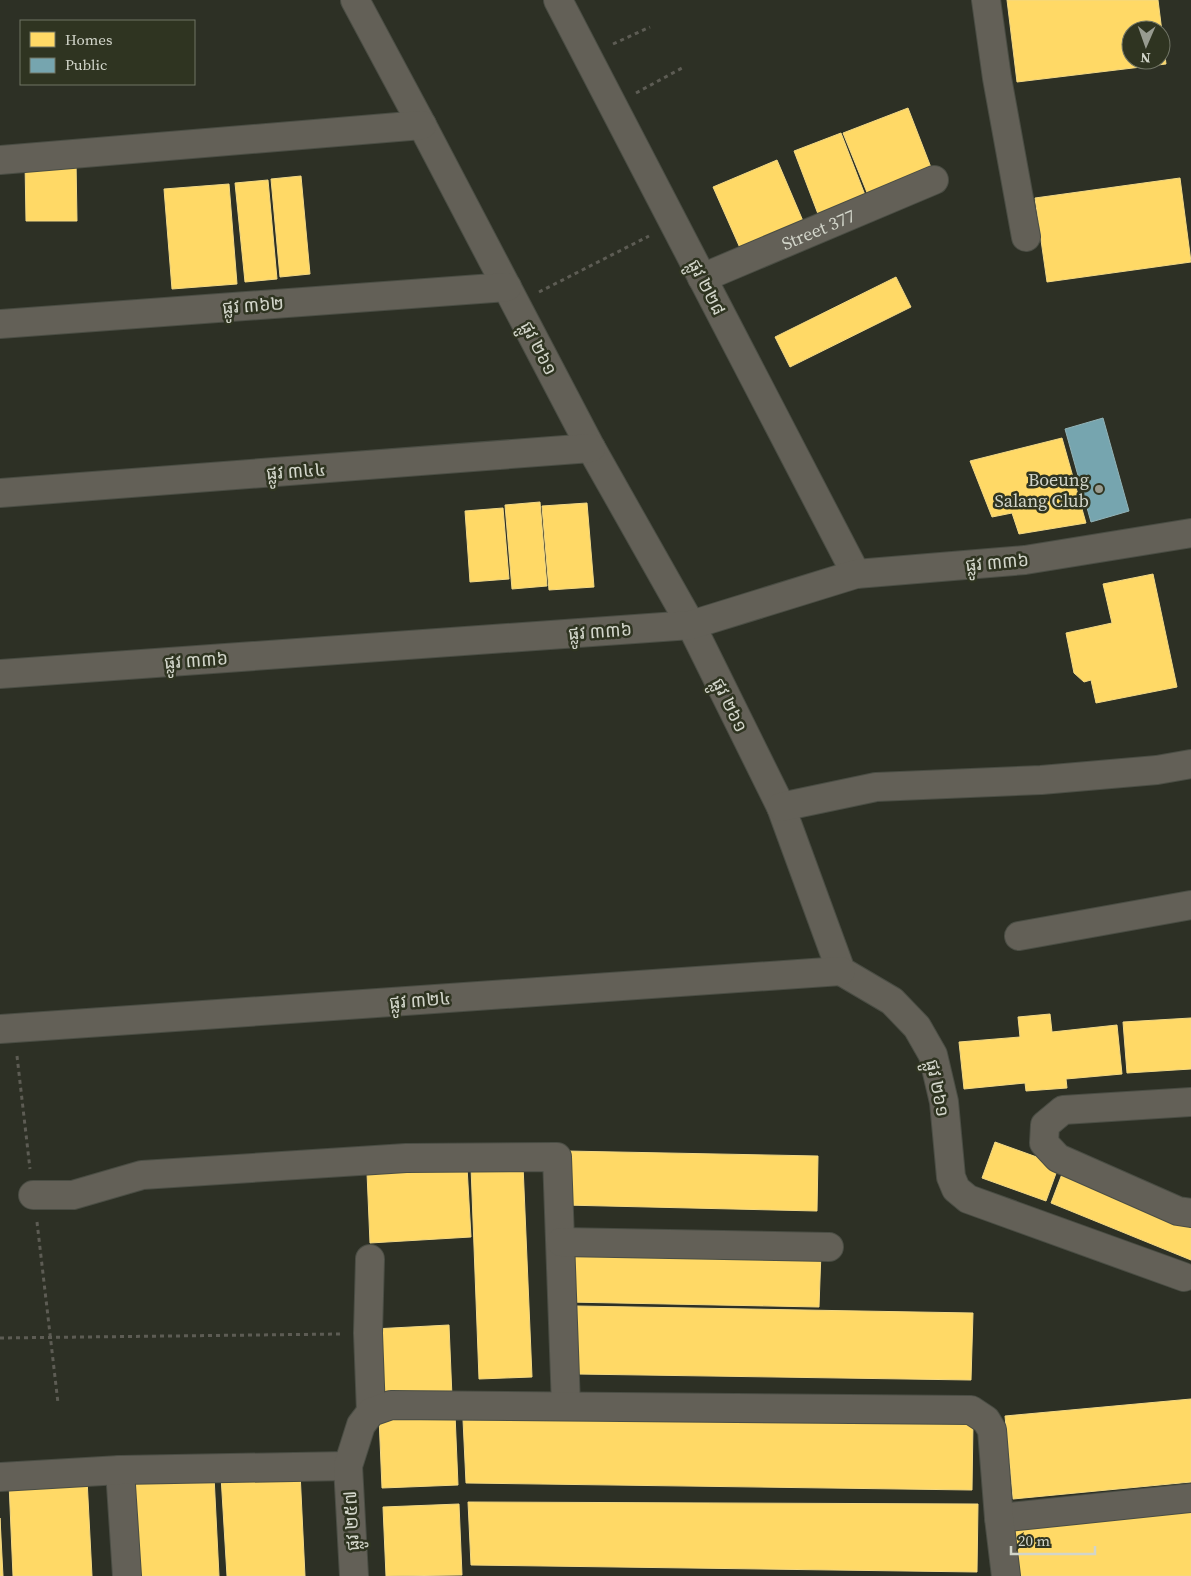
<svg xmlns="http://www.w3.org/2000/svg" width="1191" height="1576" font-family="'Source Serif 4','Noto Sans Khmer',serif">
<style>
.homes{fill:#ffd966;stroke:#f2d884;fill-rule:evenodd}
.public{fill:#76a5af;stroke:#92b3b7}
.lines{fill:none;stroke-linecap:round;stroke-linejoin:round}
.minor-casing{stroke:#4a4d44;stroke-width:30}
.path{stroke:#5d5c54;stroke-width:3;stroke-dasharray:4 4;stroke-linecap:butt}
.minor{stroke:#636057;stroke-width:28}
.poi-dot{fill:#989b90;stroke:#2f3421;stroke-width:2}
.labels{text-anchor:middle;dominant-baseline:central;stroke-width:5;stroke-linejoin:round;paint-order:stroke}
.street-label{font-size:18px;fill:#d2d5ca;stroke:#2f3421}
.poi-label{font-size:18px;fill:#d2d5ca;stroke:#2f3421;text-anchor:end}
</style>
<rect width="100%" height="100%" fill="#2d3025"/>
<!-- homes -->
<path class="homes" d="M1007,0H1158L1166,64L1017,82ZM1131,30H1161V60H1131Z
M908,108L932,170L868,195L843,133Z
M841,133L865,195L818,214L794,151Z
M777,160L803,221L740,248L713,187Z
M76,161L77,221H26L25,162Z
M301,176L310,274L280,277L271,179Z
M1180,178L1191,262L1047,282L1035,198Z
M268,180L277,279L245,282L235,183Z
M229,184L237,284L172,289L164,189Z
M896,277L911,307L790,367L775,337Z
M1062,438L1086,523L1019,534L1012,513L992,517L970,461Z
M540,502L547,586L512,589L505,505Z
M587,503L594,587L549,590L542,506Z
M503,508L509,579L470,582L465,511Z
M1153,574L1177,687L1096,703L1091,680L1084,682L1074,673L1066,633L1112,623L1103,584Z
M1050,1014L1052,1032L1117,1025L1122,1074L1066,1079L1067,1088L1026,1091L1025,1083L964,1089L959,1042L1020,1037L1018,1017Z
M1191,1018V1069L1127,1073L1123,1022Z
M995,1142L1059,1165L1046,1201L982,1178Z
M566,1151L818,1156L817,1211L564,1205Z
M523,1165L532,1377L479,1379L471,1167Z
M467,1167L471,1237L370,1243L367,1173Z
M1062,1174L1191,1226V1260L1051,1203Z
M568,1247L821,1252L819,1307L567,1302Z
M577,1306L973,1313L971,1380L576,1374Z
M449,1325L452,1397L376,1400L373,1329Z
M1191,1399V1482L1013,1499L1005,1416Z
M455,1414L458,1485L382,1488L379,1417Z
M463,1420L973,1422L972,1490L466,1483Z
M300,1472L305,1576H227L221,1476Z
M214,1476L219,1576H140L135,1481Z
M87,1479L92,1576H13L9,1483Z
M468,1502L978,1504L977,1572L471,1565Z
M1191,1502V1576H1020L1014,1521Z
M459,1504L462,1575L386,1576L383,1507Z
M0,1518L3,1576H0Z"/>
<!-- public -->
<path class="public" d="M1103,418L1129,511L1091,522L1065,429Z"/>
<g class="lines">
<defs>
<g id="minor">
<path d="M355,0L422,125L591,448L691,625L781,807L841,971L892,1001L917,1027L933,1055L944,1102L951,1177L956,1189L968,1199L1184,1277"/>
<path d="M558,0L856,574"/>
<path d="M986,0L997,78L1026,237"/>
<path d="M0,160L422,125"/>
<path id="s1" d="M702,278L934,180"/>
<path d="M0,324L507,287"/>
<path d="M0,493L591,448"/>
<path d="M0,674L691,625L856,574L1025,560L1191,533"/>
<path d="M781,807L876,787L1041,780L1157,770L1191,764"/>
<path d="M1019,936L1191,905"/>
<path d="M0,1029L841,971"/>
<path d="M1191,1102L1063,1110L1045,1125L1044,1143L1058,1158L1178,1211L1191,1213"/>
<path d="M33,1195H73L142,1175L406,1158L557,1157L566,1406"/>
<path d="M561,1242L829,1247"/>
<path d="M370,1259L368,1333L371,1412"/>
<path d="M120,1470L127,1576"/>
<path d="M0,1477L120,1470L348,1466"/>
<path d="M999,1518L1191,1498"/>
<path d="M354,1576L348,1466L361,1425L371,1412L391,1405L971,1410L986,1420L992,1430L999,1518L1006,1576"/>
</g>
</defs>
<!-- minor casing -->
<use href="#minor" class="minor-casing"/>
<!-- path -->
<path class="path" d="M613,44L650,27
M636,93L682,68
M539,292L649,236
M17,1056L30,1169
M37,1222L58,1403
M0,1338L340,1334"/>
<!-- minor -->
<use href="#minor" class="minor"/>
</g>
<!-- markers -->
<circle class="poi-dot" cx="1099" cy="489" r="5"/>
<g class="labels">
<!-- street labels -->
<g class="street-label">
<text stroke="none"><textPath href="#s1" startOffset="126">Street 377</textPath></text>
<text transform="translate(707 287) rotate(63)">ផ្លូវ ២២៨</text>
<text transform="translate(253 305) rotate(-4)">ផ្លូវ ៣៦២</text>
<text transform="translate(539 348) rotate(63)">ផ្លូវ ២៦១</text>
<text transform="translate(296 471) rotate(-4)">ផ្លូវ ៣៤៤</text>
<text transform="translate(997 562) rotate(-5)">ផ្លូវ ៣៣៦</text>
<text transform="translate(600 631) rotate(-4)">ផ្លូវ ៣៣៦</text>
<text transform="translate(196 660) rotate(-4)">ផ្លូវ ៣៣៦</text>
<text transform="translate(730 705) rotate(64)">ផ្លូវ ២៦១</text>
<text transform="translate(420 1000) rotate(-4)">ផ្លូវ ៣២៤</text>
<text transform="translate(938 1088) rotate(79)">ផ្លូវ ២៦១</text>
<text transform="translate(351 1521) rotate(-93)">ផ្លូវ ២៥៧</text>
</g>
<!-- poi labels -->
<g class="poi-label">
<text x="1089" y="479">Boeung<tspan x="1089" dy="21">Salang Club</tspan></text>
</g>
</g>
<!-- legend -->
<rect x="20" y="20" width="175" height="65" fill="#2f3421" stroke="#707465"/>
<rect x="30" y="32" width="25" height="15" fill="#ffd966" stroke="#707465"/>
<text x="65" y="45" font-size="15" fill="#d2d5ca">Homes</text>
<rect x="30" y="58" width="25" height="15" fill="#76a5af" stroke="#707465"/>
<text x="65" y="70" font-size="15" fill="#d2d5ca">Public</text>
<!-- north arrow -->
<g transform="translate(1146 45) rotate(182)"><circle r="24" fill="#2f3421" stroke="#707465"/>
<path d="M0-4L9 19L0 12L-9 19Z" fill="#989b90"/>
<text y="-8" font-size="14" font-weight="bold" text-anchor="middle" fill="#d2d5ca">N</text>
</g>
<!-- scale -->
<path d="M1011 1546v8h84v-8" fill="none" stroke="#d2d5ca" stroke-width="2.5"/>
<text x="1018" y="1546" font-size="15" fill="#d2d5ca" stroke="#2f3421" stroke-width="4" paint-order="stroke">20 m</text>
</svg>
